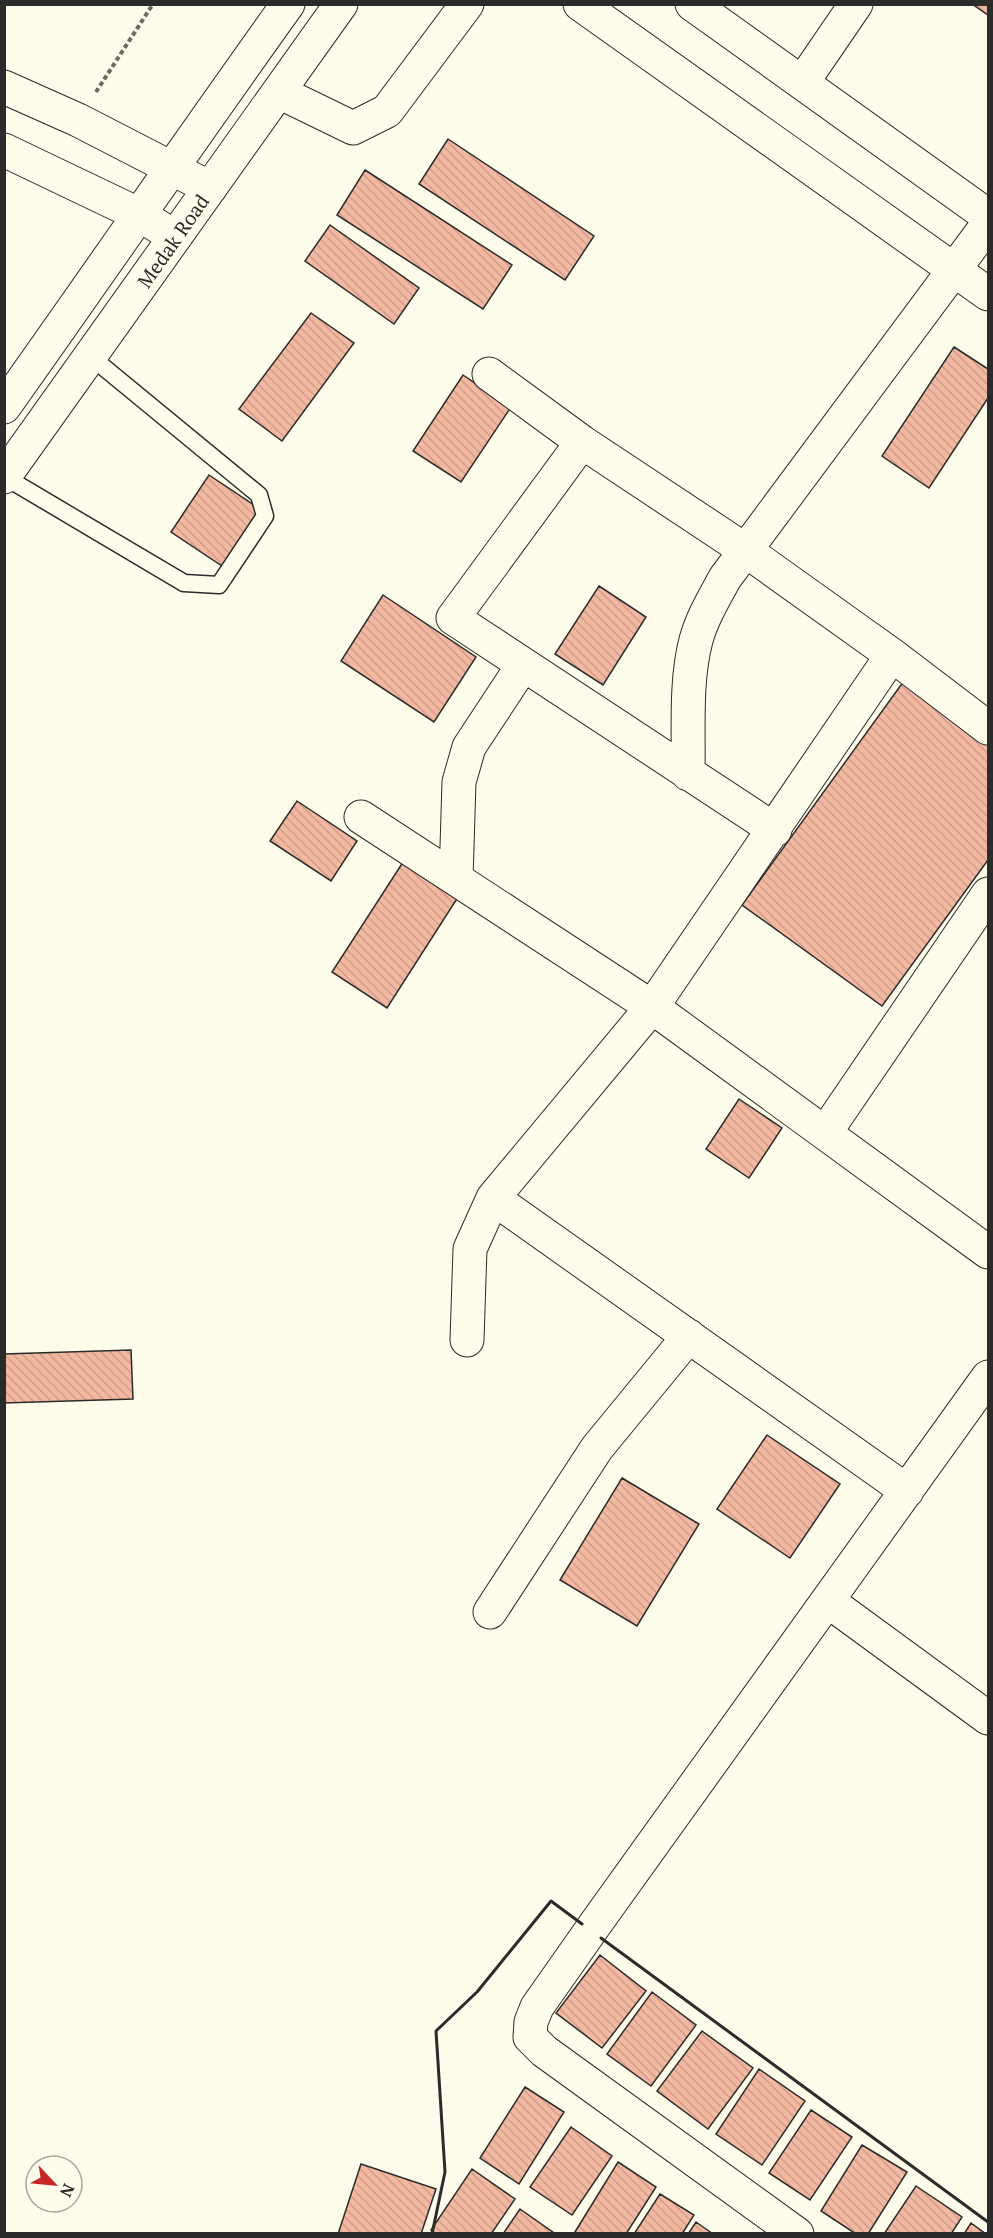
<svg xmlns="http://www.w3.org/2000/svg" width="993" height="2238" font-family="'PT Serif',serif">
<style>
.building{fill:url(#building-back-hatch);stroke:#2b2b2b;stroke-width:1.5}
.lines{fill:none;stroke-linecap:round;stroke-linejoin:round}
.lane-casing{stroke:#2b2b2b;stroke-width:19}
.street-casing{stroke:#2b2b2b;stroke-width:35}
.secondary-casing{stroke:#2b2b2b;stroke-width:35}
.primary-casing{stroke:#2b2b2b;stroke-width:35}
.path{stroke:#6a6964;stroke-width:4;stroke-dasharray:4.5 3;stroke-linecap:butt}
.lane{stroke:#fdfbea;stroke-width:16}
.street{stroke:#fdfbea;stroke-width:33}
.secondary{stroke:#fdfbea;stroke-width:33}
.primary{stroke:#fdfbea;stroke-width:33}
.wall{stroke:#2b2b2b;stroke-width:3}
.labels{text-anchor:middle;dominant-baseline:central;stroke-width:4.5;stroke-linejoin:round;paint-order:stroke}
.street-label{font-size:20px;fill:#2b2b2b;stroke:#fdfbea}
</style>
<defs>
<pattern id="building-back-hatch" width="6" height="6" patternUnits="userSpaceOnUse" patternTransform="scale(1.5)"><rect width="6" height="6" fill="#f2b8a0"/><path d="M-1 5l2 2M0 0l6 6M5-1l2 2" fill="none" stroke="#d09e8a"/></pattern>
</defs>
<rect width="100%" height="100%" fill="#fdfbea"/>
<!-- building -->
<path class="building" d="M972,4H988V15Z
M448,139L594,236L565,280L419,184Z
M365,170L512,265L483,309L337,215Z
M330,225L419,288L394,324L305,261Z
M311,313L354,343L282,441L239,409Z
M954,347L988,369V398L929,488L882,456Z
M463,375L511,407L461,482L413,451Z
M209,475L260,509L222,566L171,532Z
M599,586L646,617L603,685L555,654Z
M383,595L476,657L434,722L341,661Z
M906,678L988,740V860L882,1006L742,905Z
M297,801L357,841L331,881L270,841Z
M405,859L460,894L387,1008L332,972Z
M739,1099L782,1128L749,1178L706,1149Z
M131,1350L133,1399L4,1403V1354Z
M767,1435L840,1484L790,1558L717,1509Z
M622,1478L699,1524L637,1626L560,1580Z
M600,1955L646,1991L602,2048L556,2013Z
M652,1992L696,2025L651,2086L607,2054Z
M702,2031L753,2068L708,2129L657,2091Z
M759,2069L805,2101L762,2165L716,2134Z
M525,2087L564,2112L519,2184L480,2158Z
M811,2110L852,2137L810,2200L769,2173Z
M571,2127L612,2156L572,2215L530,2187Z
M862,2145L907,2172L868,2234H856L821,2211Z
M618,2162L656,2187L626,2234H577L575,2232Z
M361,2164L436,2189L421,2234H338Z
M472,2169L515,2199L491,2234H436L431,2230Z
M916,2186L962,2217L951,2234H884Z
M660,2194L694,2215L682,2234H634Z
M520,2209L554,2233V2234H503Z
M696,2222L713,2234H688Z
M971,2223L986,2234H964Z"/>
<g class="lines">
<defs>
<path id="lane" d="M5,477L184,583L219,585L265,516L259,495L90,356"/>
<path id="street" d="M580,4L988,294
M692,4L988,216
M802,83L856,4
M279,92L353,128L387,111L467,4
M489,374L582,442L745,550L892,655L988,728
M582,442L453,618L775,830
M688,774C689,730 685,682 696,640C702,618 714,598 725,578L988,224
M361,817L652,1007L988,1252
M456,879L459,782L469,747L523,665
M825,1133L988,894
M493,1198L907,1491
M467,1340L470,1249L493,1198L652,1007L892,655
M828,1601L988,1718
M490,1612L597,1448L689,1336
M797,2234L544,2051L530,2037L531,2022L537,2007L596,1923L988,1377"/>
<path id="secondary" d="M4,87L78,120L210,188
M4,150L140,215L175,237"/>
<path id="primary" d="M4,407C99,273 192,138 288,4
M4,477L341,4"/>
</defs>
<!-- lane casing -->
<use href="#lane" class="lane-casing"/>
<!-- street casing -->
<use href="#street" class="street-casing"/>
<!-- secondary casing -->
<use href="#secondary" class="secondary-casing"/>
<!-- primary casing -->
<use href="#primary" class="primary-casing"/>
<!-- path -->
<path class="path" d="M96,92L153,4"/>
<!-- lane -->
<use href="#lane" class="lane"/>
<!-- street -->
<use href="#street" class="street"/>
<!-- secondary -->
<use href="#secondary" class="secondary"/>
<!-- primary -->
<use href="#primary" class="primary"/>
<!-- wall -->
<path class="wall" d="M601,1938L988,2222
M432,2234L445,2172L436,2031L477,1992L551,1901L582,1924"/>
</g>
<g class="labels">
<!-- street labels -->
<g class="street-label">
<text transform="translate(173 241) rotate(-55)">Medak Road</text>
</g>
</g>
<!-- border -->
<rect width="993" height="2238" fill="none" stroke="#2b2b2b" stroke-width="12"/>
<!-- north arrow -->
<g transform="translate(54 2184) rotate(116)"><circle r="28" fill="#fdfbea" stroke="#a9a89e" stroke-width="1.5"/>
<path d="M0-4.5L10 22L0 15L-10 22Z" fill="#c62828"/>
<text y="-9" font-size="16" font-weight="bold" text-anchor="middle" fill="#2b2b2b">N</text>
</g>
</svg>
